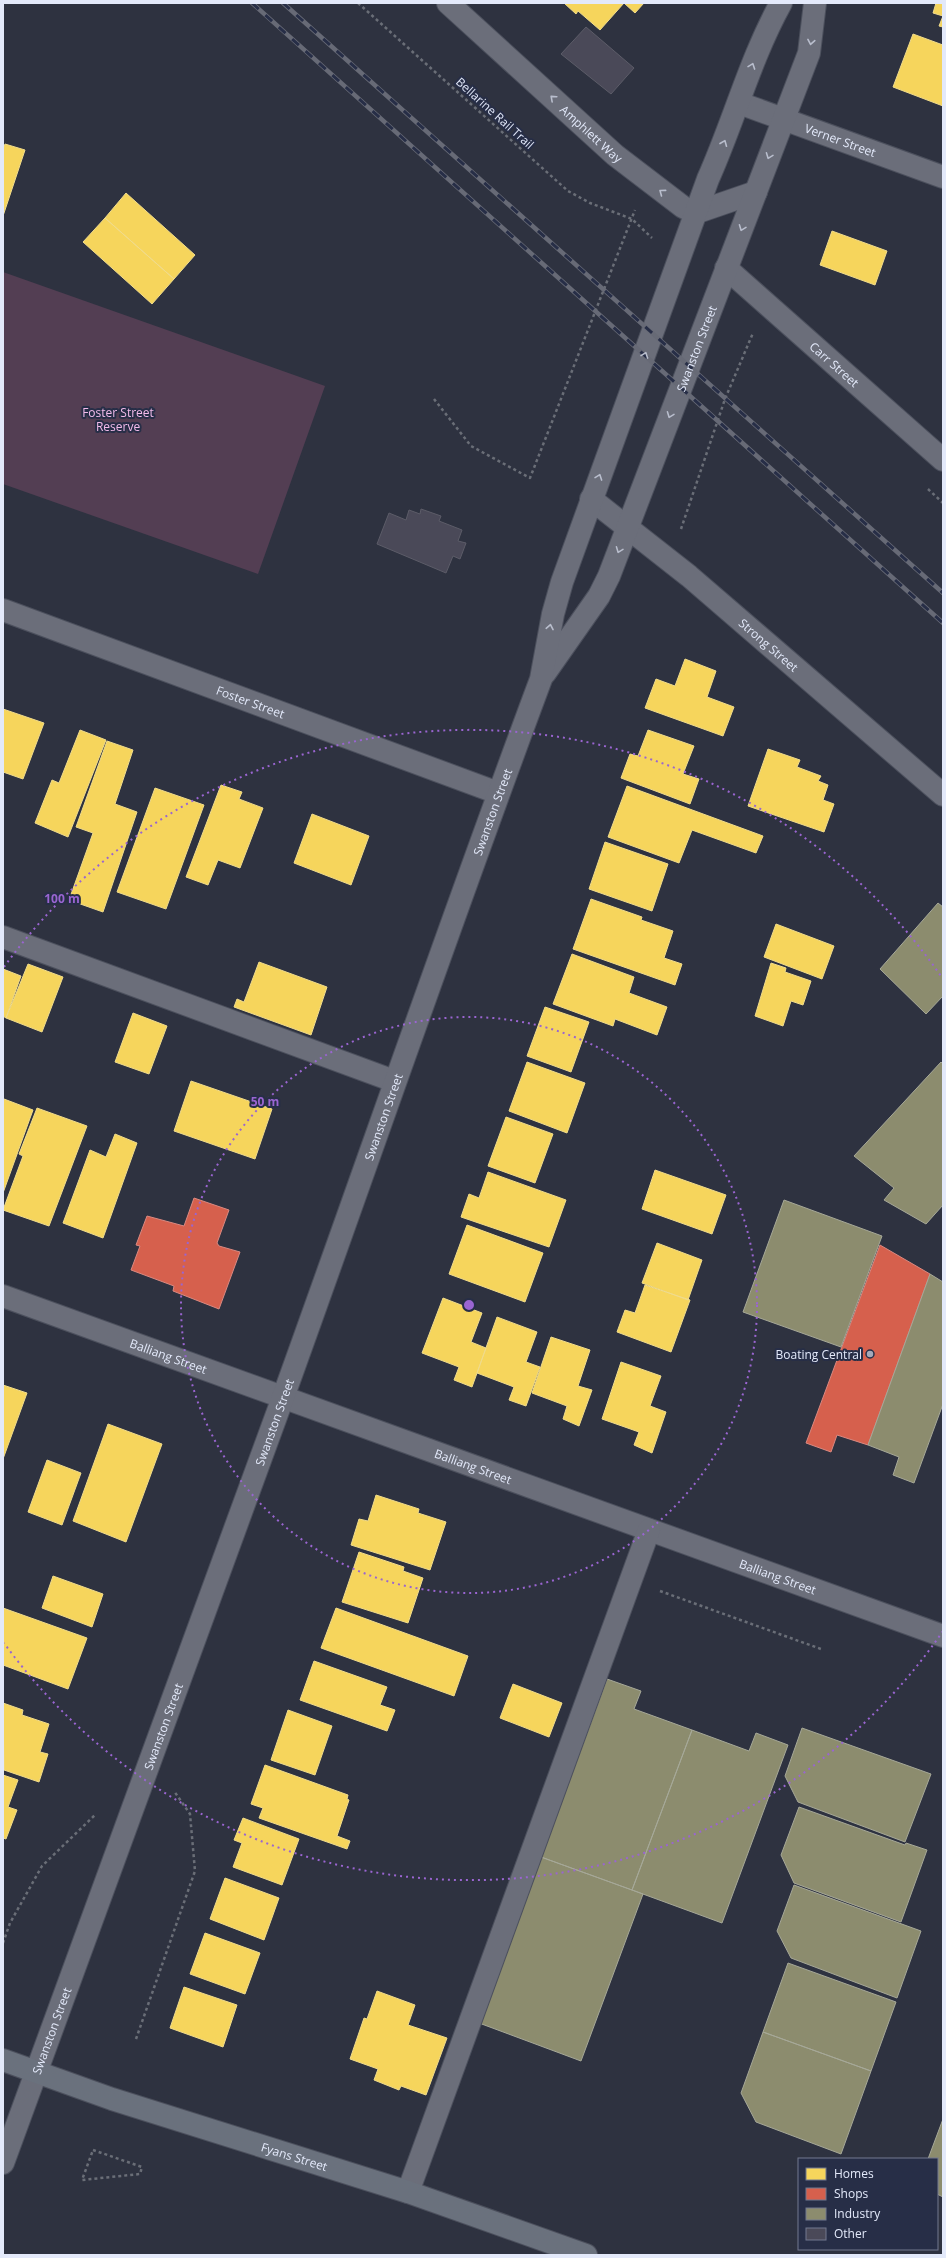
<svg xmlns="http://www.w3.org/2000/svg" width="946" height="2258" font-family="'Open Sans',sans-serif">
<style>
.green{fill:#533e53}
.homes{fill:#f6d55c;stroke:#f0db8b}
.shops{fill:#d6604d;stroke:#da8981}
.industry{fill:#8c8c6e;stroke:#a6a898}
.building{fill:#4a4958;stroke:#5c5c68}
.lines{fill:none;stroke-linecap:round;stroke-linejoin:round}
.minor-casing{stroke:#4c505d;stroke-width:24}
.major-casing{stroke:#4c505d;stroke-width:24}
.path{stroke:#6a6e77;stroke-width:2.5;stroke-dasharray:3 3;stroke-linecap:butt}
.minor{stroke:#6b6e7a;stroke-width:22}
.major{stroke:#6a717d;stroke-width:22}
.rail-casing{stroke:#676a76;stroke-width:4.5}
.rail{stroke:#272e47;stroke-width:3;stroke-dasharray:9;stroke-linecap:butt}
.oneway{stroke:#b9becd}
.ring{fill:none;stroke:#9a65d1;stroke-width:2;stroke-dasharray:2 4}
.poi-dot{fill:#a4a9b9;stroke:#272e47;stroke-width:1.5}
.labels{text-anchor:middle;dominant-baseline:central;stroke-width:4;stroke-linejoin:round;paint-order:stroke}
.street-label{font-size:12px;fill:#e3e9fa;stroke:#272e47}
.park-label{font-size:12px;fill:#f3bbeb;stroke:#272e47}
.poi-label{font-size:12px;fill:#e3e9fa;stroke:#272e47;text-anchor:end}
.centre{fill:#9a65d1;stroke:#272e47;stroke-width:2}
.ring-label{font-size:12px;text-anchor:middle;font-weight:bold;fill:#9a65d1;stroke:#272e47;stroke-width:4;stroke-linejoin:round;paint-order:stroke}
</style>
<rect width="100%" height="100%" fill="#2e3240"/>
<!-- green -->
<path class="green" d="M3,272L325,386L258,574L3,484Z"/>
<!-- homes -->
<path class="homes" d="M564,3H624L600,30L578,11L576,14Z
M624,3H644L635,13Z
M936,3H943V27L939,26L943,16L933,13Z
M913,34L943,45V106L893,87Z
M5,144L25,150L3,216V149Z
M126,193L195,255L174,279L105,218Z
M105,218L174,279L152,304L83,242Z
M832,231L887,251L875,285L820,265Z
M685,659L716,671L707,697L734,707L723,736L645,708L656,679L675,686Z
M3,709L44,723L23,779L3,772Z
M80,730L106,740L68,837L35,823L52,780L59,783Z
M648,730L694,746L683,774L699,779L690,804L621,778L630,754L638,756Z
M107,741L133,750L115,804L137,812L103,912L69,900L93,833L76,827Z
M768,749L800,760L797,767L821,776L818,781L828,785L823,800L834,804L824,832L748,806Z
M221,785L242,792L239,799L263,808L240,868L218,860L208,885L186,877Z
M627,786L763,836L756,853L692,830L679,863L608,837Z
M155,788L204,805L166,909L117,892Z
M312,814L369,836L351,885L294,863Z
M605,842L668,864L652,911L589,889Z
M591,899L642,917L641,920L673,931L664,958L682,964L675,985L573,949Z
M776,924L834,946L822,979L764,957Z
M572,954L634,977L629,993L667,1007L657,1035L615,1019L613,1026L553,1004Z
M259,962L327,987L311,1035L234,1007L237,999L244,1002Z
M771,963L786,968L785,972L811,981L803,1005L791,1001L783,1026L755,1016Z
M28,964L63,977L42,1032L6,1018Z
M3,969L21,976L6,1018L3,1016Z
M545,1007L589,1022L571,1072L527,1056Z
M133,1013L167,1026L149,1074L115,1062Z
M527,1062L585,1083L567,1133L509,1111Z
M191,1081L272,1109L255,1159L174,1131Z
M4,1099L33,1110L3,1193V1102Z
M37,1108L87,1126L49,1226L3,1210L23,1156L19,1154Z
M506,1117L553,1134L535,1183L488,1166Z
M115,1134L137,1143L103,1238L63,1223L90,1150L106,1157Z
M655,1170L726,1195L712,1234L642,1209Z
M488,1172L566,1200L549,1247L461,1217L469,1194L479,1198Z
M467,1225L543,1253L525,1302L449,1274Z
M657,1243L702,1260L688,1300L642,1283Z
M645,1285L690,1300L671,1352L617,1332L625,1310L635,1313Z
M443,1298L482,1313L471,1342L486,1348L472,1387L454,1380L459,1367L422,1353Z
M497,1317L537,1332L526,1362L540,1367L526,1406L509,1400L514,1387L477,1373Z
M551,1337L590,1350L578,1386L592,1390L579,1426L563,1419L567,1406L532,1393Z
M621,1362L661,1376L650,1406L666,1412L652,1453L634,1445L639,1432L602,1419Z
M3,1385L27,1393L3,1459Z
M108,1424L162,1444L126,1542L73,1521Z
M47,1460L81,1473L62,1525L28,1512Z
M376,1495L419,1509L418,1513L446,1522L430,1570L351,1545L359,1519L368,1521Z
M359,1552L404,1567L403,1571L423,1578L408,1623L342,1602Z
M53,1576L103,1594L92,1627L42,1608Z
M3,1608L87,1638L68,1689L3,1665Z
M336,1608L468,1656L454,1696L321,1648Z
M314,1661L387,1687L380,1705L395,1710L387,1731L300,1700Z
M513,1684L562,1703L549,1737L500,1718Z
M3,1703L23,1710L22,1715L49,1724L40,1752L48,1754L39,1782L4,1770Z
M288,1710L332,1726L315,1775L271,1760Z
M265,1765L348,1795L347,1799L349,1800L337,1836L350,1841L347,1849L259,1818L263,1808L251,1804Z
M3,1775L18,1780L8,1807L17,1810L6,1839L3,1838Z
M243,1818L299,1839L282,1885L233,1867L242,1843L234,1840Z
M225,1878L279,1898L264,1940L210,1919Z
M205,1933L260,1953L245,1994L190,1974Z
M184,1987L237,2005L223,2047L170,2028Z
M377,1991L415,2005L408,2025L447,2038L426,2095L401,2086L399,2090L374,2080L378,2069L350,2059L364,2018L367,2019Z"/>
<!-- shops -->
<path class="shops" d="M194,1198L229,1210L217,1243L219,1246L240,1252L219,1309L173,1291L174,1286L131,1270L140,1246L136,1245L147,1216L184,1226Z
M880,1245L930,1274L868,1445L837,1435L831,1452L806,1443Z"/>
<!-- industry -->
<path class="industry" d="M938,903L943,907V996L926,1014L880,969Z
M941,1062L943,1064V1205L926,1224L884,1200L894,1188L854,1156Z
M784,1200L882,1236L841,1347L743,1312Z
M930,1274L943,1282V1404L914,1483L893,1475L899,1457L868,1445Z
M607,1679L641,1691L634,1709L692,1730L632,1890L541,1857Z
M802,1728L931,1774L905,1842L798,1802L785,1776Z
M692,1730L749,1751L756,1733L788,1745L722,1923L632,1890Z
M799,1807L905,1845L906,1843L927,1850L901,1922L794,1883L781,1855Z
M541,1857L643,1894L581,2061L479,2023Z
M794,1885L921,1931L897,1998L791,1958L777,1931Z
M788,1963L896,2002L871,2071L763,2032Z
M763,2032L871,2071L841,2154L756,2122L741,2093Z
M943,2119V2197L937,2194V2159H928Z"/>
<!-- building -->
<path class="building" d="M586,27L634,68L611,94L561,54Z
M421,509L441,516L439,521L462,530L458,541L466,543L460,559L453,556L446,573L377,544L389,513L406,520L409,510L420,514Z"/>
<g class="lines">
<defs>
<g id="minor">
<path id="s1" d="M448,3L615,155L683,207L695,213L756,192"/>
<path id="s2" d="M739,103L943,177"/>
<path id="s3" d="M726,268L943,460"/>
<path id="s4" d="M591,499L689,576L943,795"/>
<path id="s5" d="M3,610L498,793"/>
<path id="s6" d="M545,673L599,596L609,576L809,53L815,3"/>
<path d="M3,937L394,1081"/>
<path id="s7" d="M3,1296L943,1636"/>
<path id="s8" d="M3,2163C95,1910 189,1657 281,1403C368,1162 451,920 541,679L553,614L562,582L708,179C734,121 750,59 781,3"/>
<path d="M408,2192L649,1530"/>
</g>
<g id="major">
<path id="s9" d="M3,2060L112,2099L408,2192L586,2255"/>
</g>
</defs>
<!-- minor casing -->
<use href="#minor" class="minor-casing"/>
<!-- major casing -->
<use href="#major" class="major-casing"/>
<!-- path -->
<path class="path" d="M358,3L568,191L590,203L632,219L652,238
M434,399L471,446L530,478L635,210
M928,489L943,503
M681,529L725,399L753,333
M660,1591L821,1649
M3,1943L10,1923L42,1866L96,1814
M136,2039L195,1871L190,1814L174,1791
M93,2150L142,2167L140,2174L82,2180Z"/>
<!-- minor -->
<use href="#minor" class="minor"/>
<!-- major -->
<use href="#major" class="major"/>
<defs>
<path id="rail" d="M252,3L943,623
M283,3L943,593"/>
</defs>
<!-- rail casing -->
<use href="#rail" class="rail-casing"/>
<!-- rail -->
<use href="#rail" class="rail"/>
</g>
<!-- one-way arrows -->
<defs><path id="oneway-chevron" d="M-2-3.5L2.5 0L-2 3.5" fill="none" stroke-width="1.6" stroke-linecap="round" stroke-linejoin="round"/></defs>
<g class="oneway">
<use href="#oneway-chevron" transform="translate(811 42) rotate(100)"/>
<use href="#oneway-chevron" transform="translate(752 66) rotate(-70)"/>
<use href="#oneway-chevron" transform="translate(553 98) rotate(-138)"/>
<use href="#oneway-chevron" transform="translate(724 143) rotate(-68)"/>
<use href="#oneway-chevron" transform="translate(769 156) rotate(111)"/>
<use href="#oneway-chevron" transform="translate(662 192) rotate(-143)"/>
<use href="#oneway-chevron" transform="translate(742 228) rotate(111)"/>
<use href="#oneway-chevron" transform="translate(645 355) rotate(-70)"/>
<use href="#oneway-chevron" transform="translate(670 415) rotate(111)"/>
<use href="#oneway-chevron" transform="translate(599 477) rotate(-70)"/>
<use href="#oneway-chevron" transform="translate(619 550) rotate(111)"/>
<use href="#oneway-chevron" transform="translate(550 627) rotate(-79)"/>
</g>
<!-- distance rings -->
<g class="ring">
<circle cx="469" cy="1305" r="288"/>
<path d="M943 1631A575 575 0 0 1 4 1643M4 967A575 575 0 0 1 943 979"/>
</g>
<!-- markers -->
<circle class="poi-dot" cx="870" cy="1354" r="4"/>
<g class="labels">
<!-- street labels -->
<g class="street-label">
<text transform="translate(495 113) rotate(42)">Bellarine Rail Trail</text>
<text stroke="none"><textPath href="#s1" startOffset="194">Amphlett Way</textPath></text>
<text stroke="none"><textPath href="#s2" startOffset="108">Verner Street</textPath></text>
<text stroke="none"><textPath href="#s6" startOffset="360">Swanston Street</textPath></text>
<text stroke="none"><textPath href="#s3" startOffset="145">Carr Street</textPath></text>
<text stroke="none"><textPath href="#s4" startOffset="230">Strong Street</textPath></text>
<text stroke="none"><textPath href="#s5" startOffset="264">Foster Street</textPath></text>
<text stroke="none"><textPath href="#s8" startOffset="1437">Swanston Street</textPath></text>
<text stroke="none"><textPath href="#s8" startOffset="1113">Swanston Street</textPath></text>
<text stroke="none"><textPath href="#s7" startOffset="176">Balliang Street</textPath></text>
<text stroke="none"><textPath href="#s8" startOffset="789">Swanston Street</textPath></text>
<text stroke="none"><textPath href="#s7" startOffset="500">Balliang Street</textPath></text>
<text stroke="none"><textPath href="#s7" startOffset="824">Balliang Street</textPath></text>
<text stroke="none"><textPath href="#s8" startOffset="465">Swanston Street</textPath></text>
<text stroke="none"><textPath href="#s8" startOffset="141">Swanston Street</textPath></text>
<text stroke="none"><textPath href="#s9" startOffset="307">Fyans Street</textPath></text>
</g>
<!-- park labels -->
<g class="park-label">
<text x="118" y="412">Foster Street<tspan x="118" dy="14">Reserve</tspan></text>
</g>
<!-- poi labels -->
<g class="poi-label">
<text x="862" y="1354">Boating Central</text>
</g>
</g>
<circle cx="469" cy="1305" r="6" class="centre"/>
<g class="ring-label">
<text x="62" y="903">100 m</text>
<text x="265" y="1106">50 m</text>
</g>
<!-- border -->
<rect width="946" height="2258" fill="none" stroke="#e3e9fa" stroke-width="8"/>
<!-- legend -->
<rect x="798" y="2158" width="140" height="92" fill="#272e47" stroke="#72798f"/>
<rect x="806" y="2168" width="20" height="12" fill="#f6d55c" stroke="#72798f"/>
<text x="834" y="2178" font-size="12" fill="#e3e9fa">Homes</text>
<rect x="806" y="2188" width="20" height="12" fill="#d6604d" stroke="#72798f"/>
<text x="834" y="2198" font-size="12" fill="#e3e9fa">Shops</text>
<rect x="806" y="2208" width="20" height="12" fill="#8c8c6e" stroke="#72798f"/>
<text x="834" y="2218" font-size="12" fill="#e3e9fa">Industry</text>
<rect x="806" y="2228" width="20" height="12" fill="#4a4958" stroke="#72798f"/>
<text x="834" y="2238" font-size="12" fill="#e3e9fa">Other</text>
</svg>
